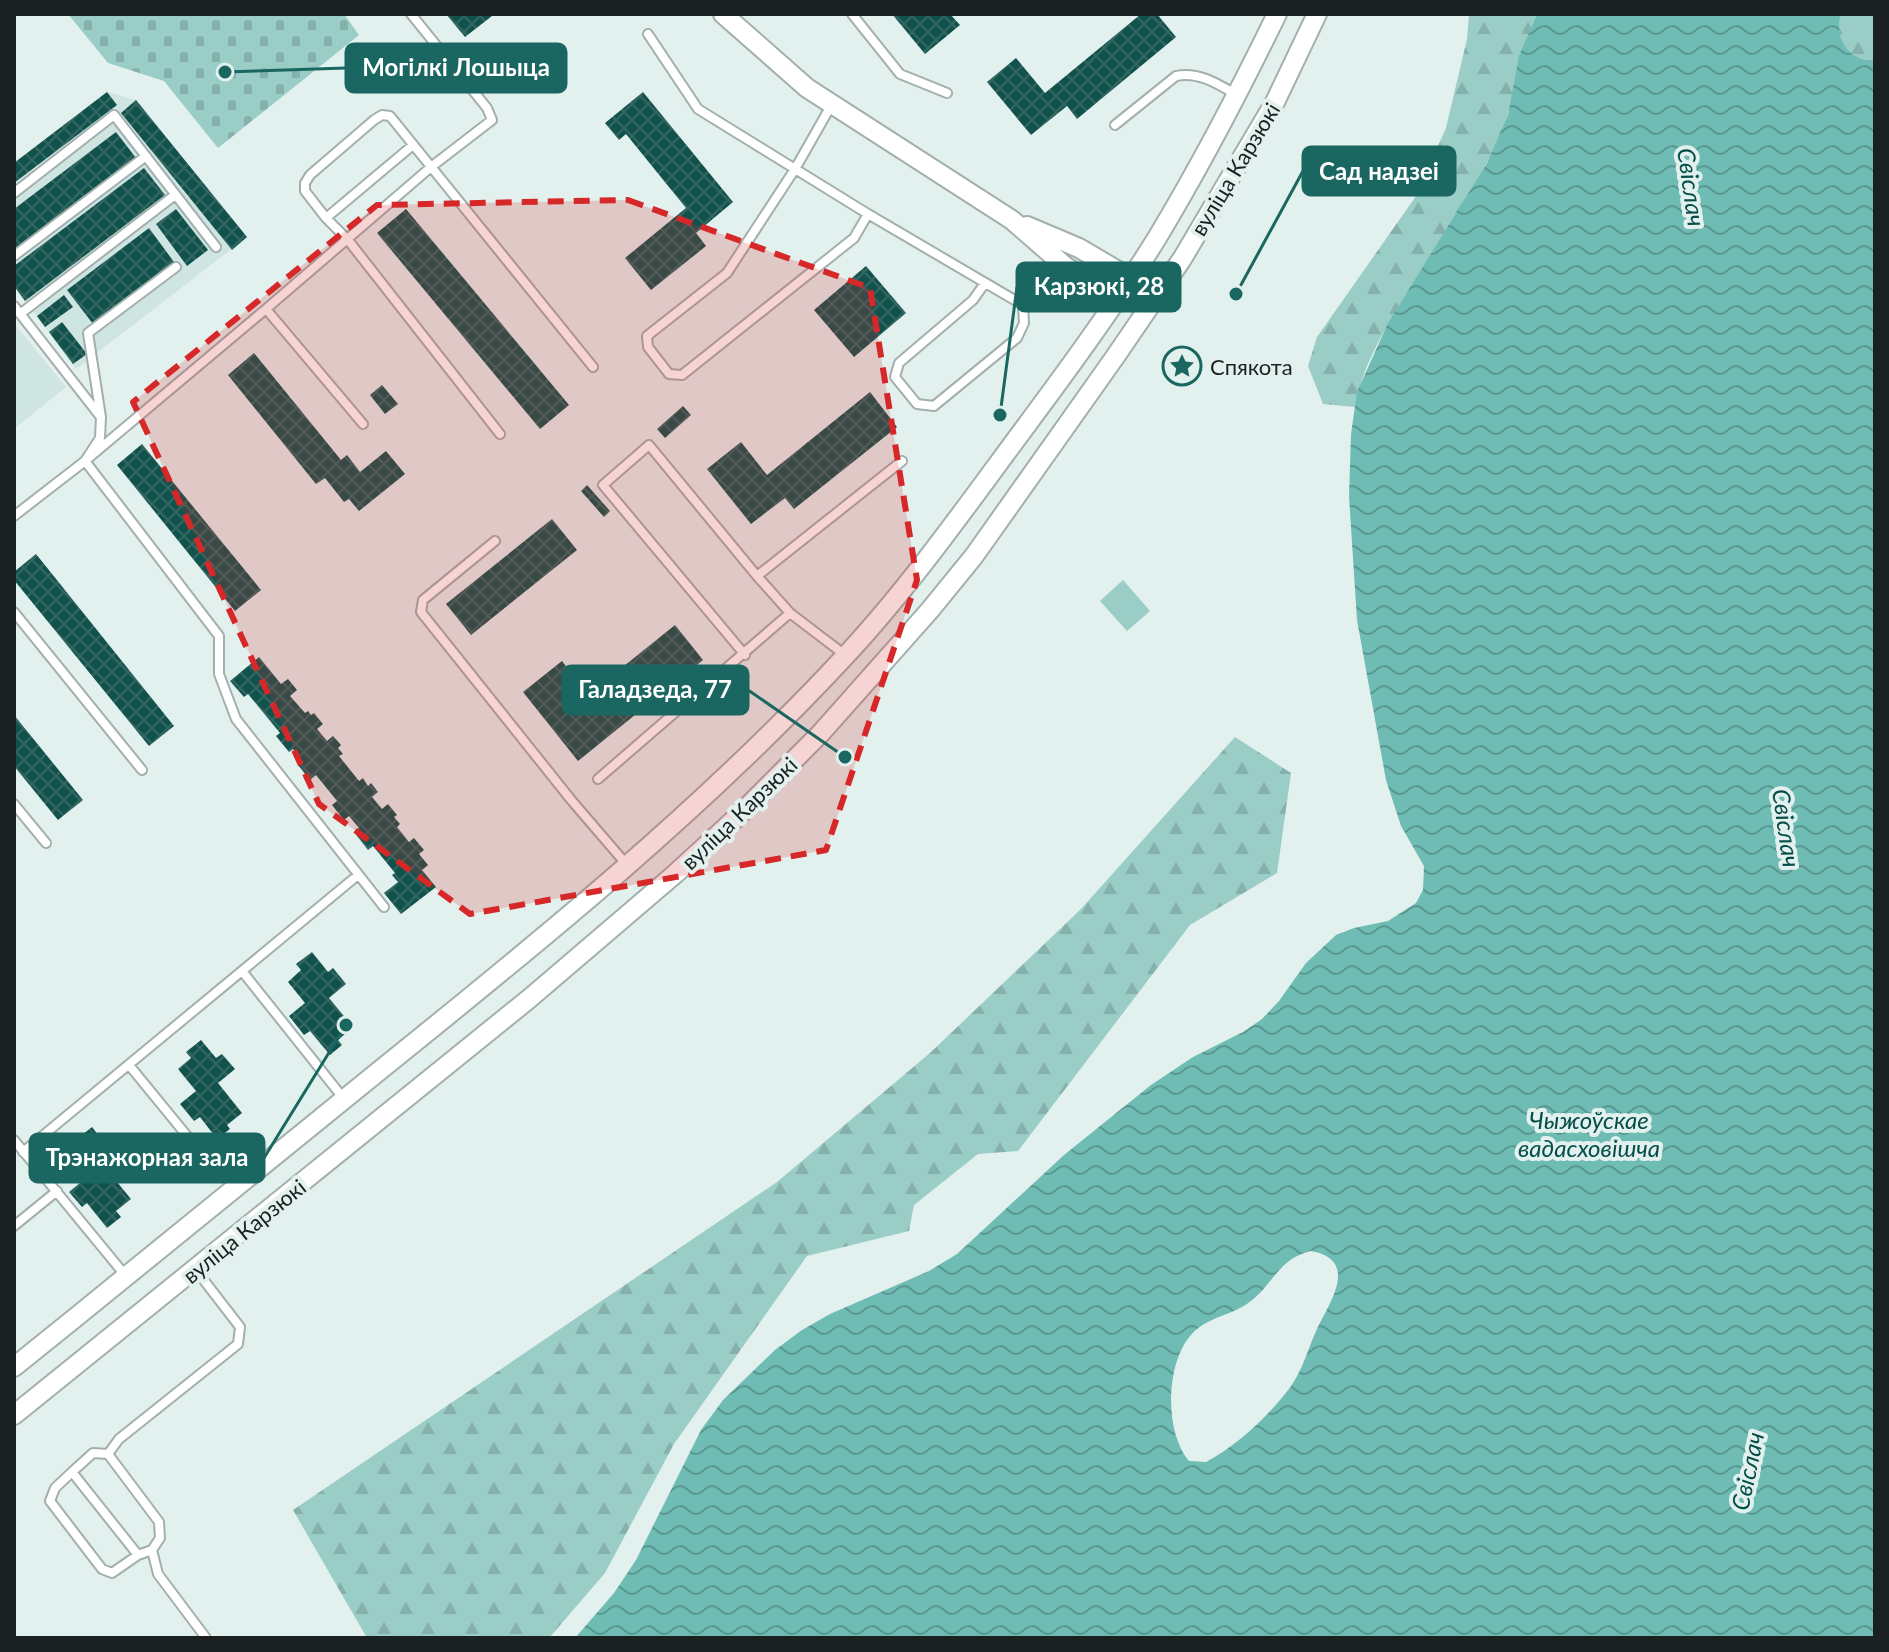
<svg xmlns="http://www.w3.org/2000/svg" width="1889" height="1652" font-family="Lato,sans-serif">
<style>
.built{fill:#cee5e2}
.forest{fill:url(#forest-firs)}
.cemetery{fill:url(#cemetery-stones)}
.park{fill:#9bcdc7}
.water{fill:url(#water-waves);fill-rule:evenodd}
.building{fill:url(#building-cross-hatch)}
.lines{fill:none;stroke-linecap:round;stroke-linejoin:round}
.service-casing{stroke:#a2afad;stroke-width:12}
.tertiary-casing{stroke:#a2afad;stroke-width:22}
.service{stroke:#fff;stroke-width:8}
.tertiary{stroke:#fff;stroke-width:18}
.marked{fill:#d62828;fill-opacity:0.2;stroke:#d62828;stroke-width:6;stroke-dasharray:16 10;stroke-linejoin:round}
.labels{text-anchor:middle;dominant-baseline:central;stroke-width:8;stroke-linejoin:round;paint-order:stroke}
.street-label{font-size:22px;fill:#1b2120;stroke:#e2f0ee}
.poi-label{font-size:22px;fill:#1b2120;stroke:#e2f0ee;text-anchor:start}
.water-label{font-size:24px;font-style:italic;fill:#054e49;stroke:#e2f0ee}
.leader{fill:none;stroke:#1a6660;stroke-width:3}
.callout-dot{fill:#1a6660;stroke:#e2f0ee;stroke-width:3}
.callout{fill:#1a6660;stroke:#1a6660;stroke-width:3}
.callout-label{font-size:24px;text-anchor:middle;font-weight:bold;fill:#fff}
</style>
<defs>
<pattern id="forest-firs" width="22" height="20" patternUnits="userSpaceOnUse" patternTransform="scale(2)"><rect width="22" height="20" fill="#9bcdc7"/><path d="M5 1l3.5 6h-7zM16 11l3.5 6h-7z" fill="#85b0ab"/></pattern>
<pattern id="cemetery-stones" width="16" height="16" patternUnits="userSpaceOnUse" patternTransform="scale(2)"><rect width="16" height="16" fill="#9bcdc7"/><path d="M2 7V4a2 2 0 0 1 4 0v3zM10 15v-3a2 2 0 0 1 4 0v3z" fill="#85b0ab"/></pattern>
<pattern id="water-waves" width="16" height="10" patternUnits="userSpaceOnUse" patternTransform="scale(2)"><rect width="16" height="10" fill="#6fbcb4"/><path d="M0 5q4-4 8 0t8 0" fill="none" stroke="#5a9892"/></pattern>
<pattern id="building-cross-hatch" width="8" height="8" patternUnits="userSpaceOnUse" patternTransform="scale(2)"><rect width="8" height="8" fill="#12524d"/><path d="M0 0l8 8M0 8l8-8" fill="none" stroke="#346763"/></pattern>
</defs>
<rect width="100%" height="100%" fill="#e2f0ee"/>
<!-- built -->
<path class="built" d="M107,92L136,100L247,237L76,369L14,286V163Z
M14,323L66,387L14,429Z"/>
<!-- forest -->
<path class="forest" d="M1469,14H1537C1517,56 1517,102 1497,143C1473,192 1441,238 1412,285C1388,323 1363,363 1355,407L1323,404L1308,366L1317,337L1414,199L1446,128L1467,39Z
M1841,14H1875V60C1847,61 1834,40 1841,14Z
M1235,737L1291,773L1277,873L1190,925L1018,1151L978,1154L914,1205L909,1231L807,1256L674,1444L605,1573L549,1638H367L293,1510L777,1182L930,1053L1081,909Z"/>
<!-- cemetery -->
<path class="cemetery" d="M68,14H344L359,35L218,148L164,81L108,63Z"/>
<!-- park -->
<path class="park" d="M1123,580L1150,611L1127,631L1100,601Z"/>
<!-- water -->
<path class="water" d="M1537,14H1841C1834,39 1849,62 1875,60V1638H575L614,1593L636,1560L701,1430L723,1400L775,1350L802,1330L830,1314L929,1271L957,1254L1064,1155L1151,1085L1193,1057L1243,1032L1262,1019L1279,1001L1306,963L1336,935L1354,928L1388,921L1416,903L1423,890L1424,866L1401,826L1386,780L1357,620L1349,496L1351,434L1357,392L1388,323L1487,163L1508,115L1519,56ZM1311,1251C1360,1260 1330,1302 1317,1329C1306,1353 1303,1372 1285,1394C1264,1420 1235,1447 1206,1462L1189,1461C1163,1431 1165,1355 1197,1329C1213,1316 1235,1314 1251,1301C1275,1282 1278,1259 1311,1251Z"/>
<!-- building -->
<path class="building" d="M446,14H491L492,16L465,37Z
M892,14H950L960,25L925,54Z
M1141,14H1157L1176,37L1077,119L1067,106L1031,135L987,82L1016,58L1045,93Z
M107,92L117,105L14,183V163Z
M643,92L733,202L696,233L706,246L651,290L625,258L686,208L626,134L619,140L605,123Z
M136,100L247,237L232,250L121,113Z
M116,132L136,158L14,250V209Z
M144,168L165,195L25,301L14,286V266Z
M176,209L208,250L187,266L156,224Z
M406,209L569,405L540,429L377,233Z
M149,228L174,262L93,324L67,290Z
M866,266L906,313L854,357L814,310Z
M64,295L73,307L45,327L37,316Z
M62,322L87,354L73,364L49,332Z
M254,353L341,460L347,455L360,472L386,451L405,474L359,511L349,499L344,502L325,478L316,484L228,375Z
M382,385L398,404L385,414L370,395Z
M870,392L897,427L794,509L785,498L751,524L707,469L741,442L767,475Z
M683,406L691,415L665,438L657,429Z
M142,444L261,590L235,611L117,465Z
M587,485L610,511L604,517L581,491Z
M552,519L577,550L471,635L446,604Z
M36,554L174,726L149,746L14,580V572Z
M675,625L703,660L578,761L523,692L562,661L588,695Z
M259,657L281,684L288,679L297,690L290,696L305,713L308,711L311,715L314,713L323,724L317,729L327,741L333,736L341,745L338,748L343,754L339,756L359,781L363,778L368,786L371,783L378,792L372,797L382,809L388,804L397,815L394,817L400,824L397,827L409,842L414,838L424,850L419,854L428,865L422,870L436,887L401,914L384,893L398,882L392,875L395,873L373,846L368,850L354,832L359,828L349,816L344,820L332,805L337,801L316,775L310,780L298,765L303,762L293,749L289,752L276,736L280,733L248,694L244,697L230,681Z
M14,715L83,800L58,820L14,766Z
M312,952L328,972L333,968L346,984L329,998L353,1027L338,1040L342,1045L330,1055L310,1031L304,1035L289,1016L305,1003L288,982L301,970L296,964Z
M201,1040L216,1058L222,1054L235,1069L218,1083L242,1113L227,1125L230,1129L217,1139L200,1117L194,1121L180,1104L196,1091L178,1069L191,1058L186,1052Z
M92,1127L105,1144L111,1140L125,1157L108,1171L131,1199L116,1211L121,1217L107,1228L87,1203L82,1207L69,1192L86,1178L67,1154L80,1144L77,1139Z"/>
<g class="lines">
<defs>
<path id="service" d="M852,14L900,74L947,93
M648,34L698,109L868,214L1023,305L1024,323L1017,338L934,406L917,404L895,377L899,363L973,300L985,283
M832,104L795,169L727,273L647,336L648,347L669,374L682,375L854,238L868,214
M1115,125L1176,76C1198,71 1218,84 1237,95
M14,193L114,115L216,247
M326,218L413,145
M14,256L146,156
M176,267L88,333L101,417L100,438L85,461L219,636V674L236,719L384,907
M14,306L100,416
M266,309L431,167L492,120L487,108L411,14
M20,314L175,195
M500,434L348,240L326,218L305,191V183L310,175L374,120L382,115L390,116L593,367
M14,516L85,461L266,309L363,424
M495,541L423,600L421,612L572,801L627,865
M14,612L142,770
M790,613L757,576L902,461
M745,655L603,485L649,445L757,576
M598,779L790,613L845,655
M14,804L46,843
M242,971L344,1099
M129,1065L192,1142
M14,1140L125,1275
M23,1152L358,875
M14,1226L57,1191
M196,1270L240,1327L238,1344L119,1439L108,1454L159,1522L160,1538L152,1550L158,1574L206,1638
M108,1454L93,1453L72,1472L138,1555L152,1550
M72,1472L55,1488L50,1501L102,1569L112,1573L138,1555"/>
<path id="tertiary" d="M723,14L807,88L1012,220L1066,267L1117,298L1150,305
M1027,226L1079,248L1130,278L1150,305
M14,1367C136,1269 257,1170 379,1071C543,939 706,807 849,652C906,590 956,521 1006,453C1058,383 1111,312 1157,238C1201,165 1240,90 1277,14
M14,1415L530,998L675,874L737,817L820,734L930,610L974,556L1115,357L1182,259L1275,102L1317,14"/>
</defs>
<!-- service casing -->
<use href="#service" class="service-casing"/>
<!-- tertiary casing -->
<use href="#tertiary" class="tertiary-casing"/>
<!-- service -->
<use href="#service" class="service"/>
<!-- tertiary -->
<use href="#tertiary" class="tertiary"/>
</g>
<!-- marked area -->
<path class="marked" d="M628,200L870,288L917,580L826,850L470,914L319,804L133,402L377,205Z"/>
<!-- icons -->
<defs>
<symbol id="sight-ring" viewBox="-11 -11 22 22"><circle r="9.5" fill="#e2f0ee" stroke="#1a6660" stroke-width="1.5"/><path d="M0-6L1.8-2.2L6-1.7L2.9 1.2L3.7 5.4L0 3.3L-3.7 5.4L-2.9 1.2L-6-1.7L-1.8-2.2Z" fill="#1a6660"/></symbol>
</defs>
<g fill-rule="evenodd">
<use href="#sight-ring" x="1160" y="344" width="44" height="44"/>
</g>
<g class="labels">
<!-- street labels -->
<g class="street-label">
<text transform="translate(1235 169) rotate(-59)">вуліца Карзюкі</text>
<text transform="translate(739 813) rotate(-44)">вуліца Карзюкі</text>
<text transform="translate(244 1231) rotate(-39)">вуліца Карзюкі</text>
</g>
<!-- poi labels -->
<g class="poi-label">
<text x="1210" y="366">Спякота</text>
</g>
<!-- water labels -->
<g class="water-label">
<text transform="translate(1692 187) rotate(82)">Свіслач</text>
<text transform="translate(1787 828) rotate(82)">Свіслач</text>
<text x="1589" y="1119">Чыжоўскае<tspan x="1589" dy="28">вадасховішча</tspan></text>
<text transform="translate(1747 1471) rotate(-78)">Свіслач</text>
</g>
</g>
<!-- callouts -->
<path class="leader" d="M225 72L346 68M1236 294L1303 171M1000 415L1017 287M845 757L748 690M346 1025L264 1158"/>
<g class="callout-dot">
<circle cx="225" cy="72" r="8"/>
<circle cx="1236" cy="294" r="8"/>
<circle cx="1000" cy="415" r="8"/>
<circle cx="845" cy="757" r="8"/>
<circle cx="346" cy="1025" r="8"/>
</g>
<g class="callout">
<rect x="346" y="44" width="220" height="48" rx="8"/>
<rect x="1303" y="147" width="152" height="48" rx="8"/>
<rect x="1017" y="263" width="163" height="48" rx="8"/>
<rect x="563" y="666" width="185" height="48" rx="8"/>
<rect x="30" y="1134" width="234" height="48" rx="8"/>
</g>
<g class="callout-label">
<text x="456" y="76">Могілкі Лошыца</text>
<text x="1379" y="180">Сад надзеі</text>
<text x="1099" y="295">Карзюкі, 28</text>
<text x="655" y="698">Галадзеда, 77</text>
<text x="147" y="1166">Трэнажорная зала</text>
</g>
<!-- border -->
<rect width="1889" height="1652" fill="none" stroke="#1b2120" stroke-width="32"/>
</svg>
